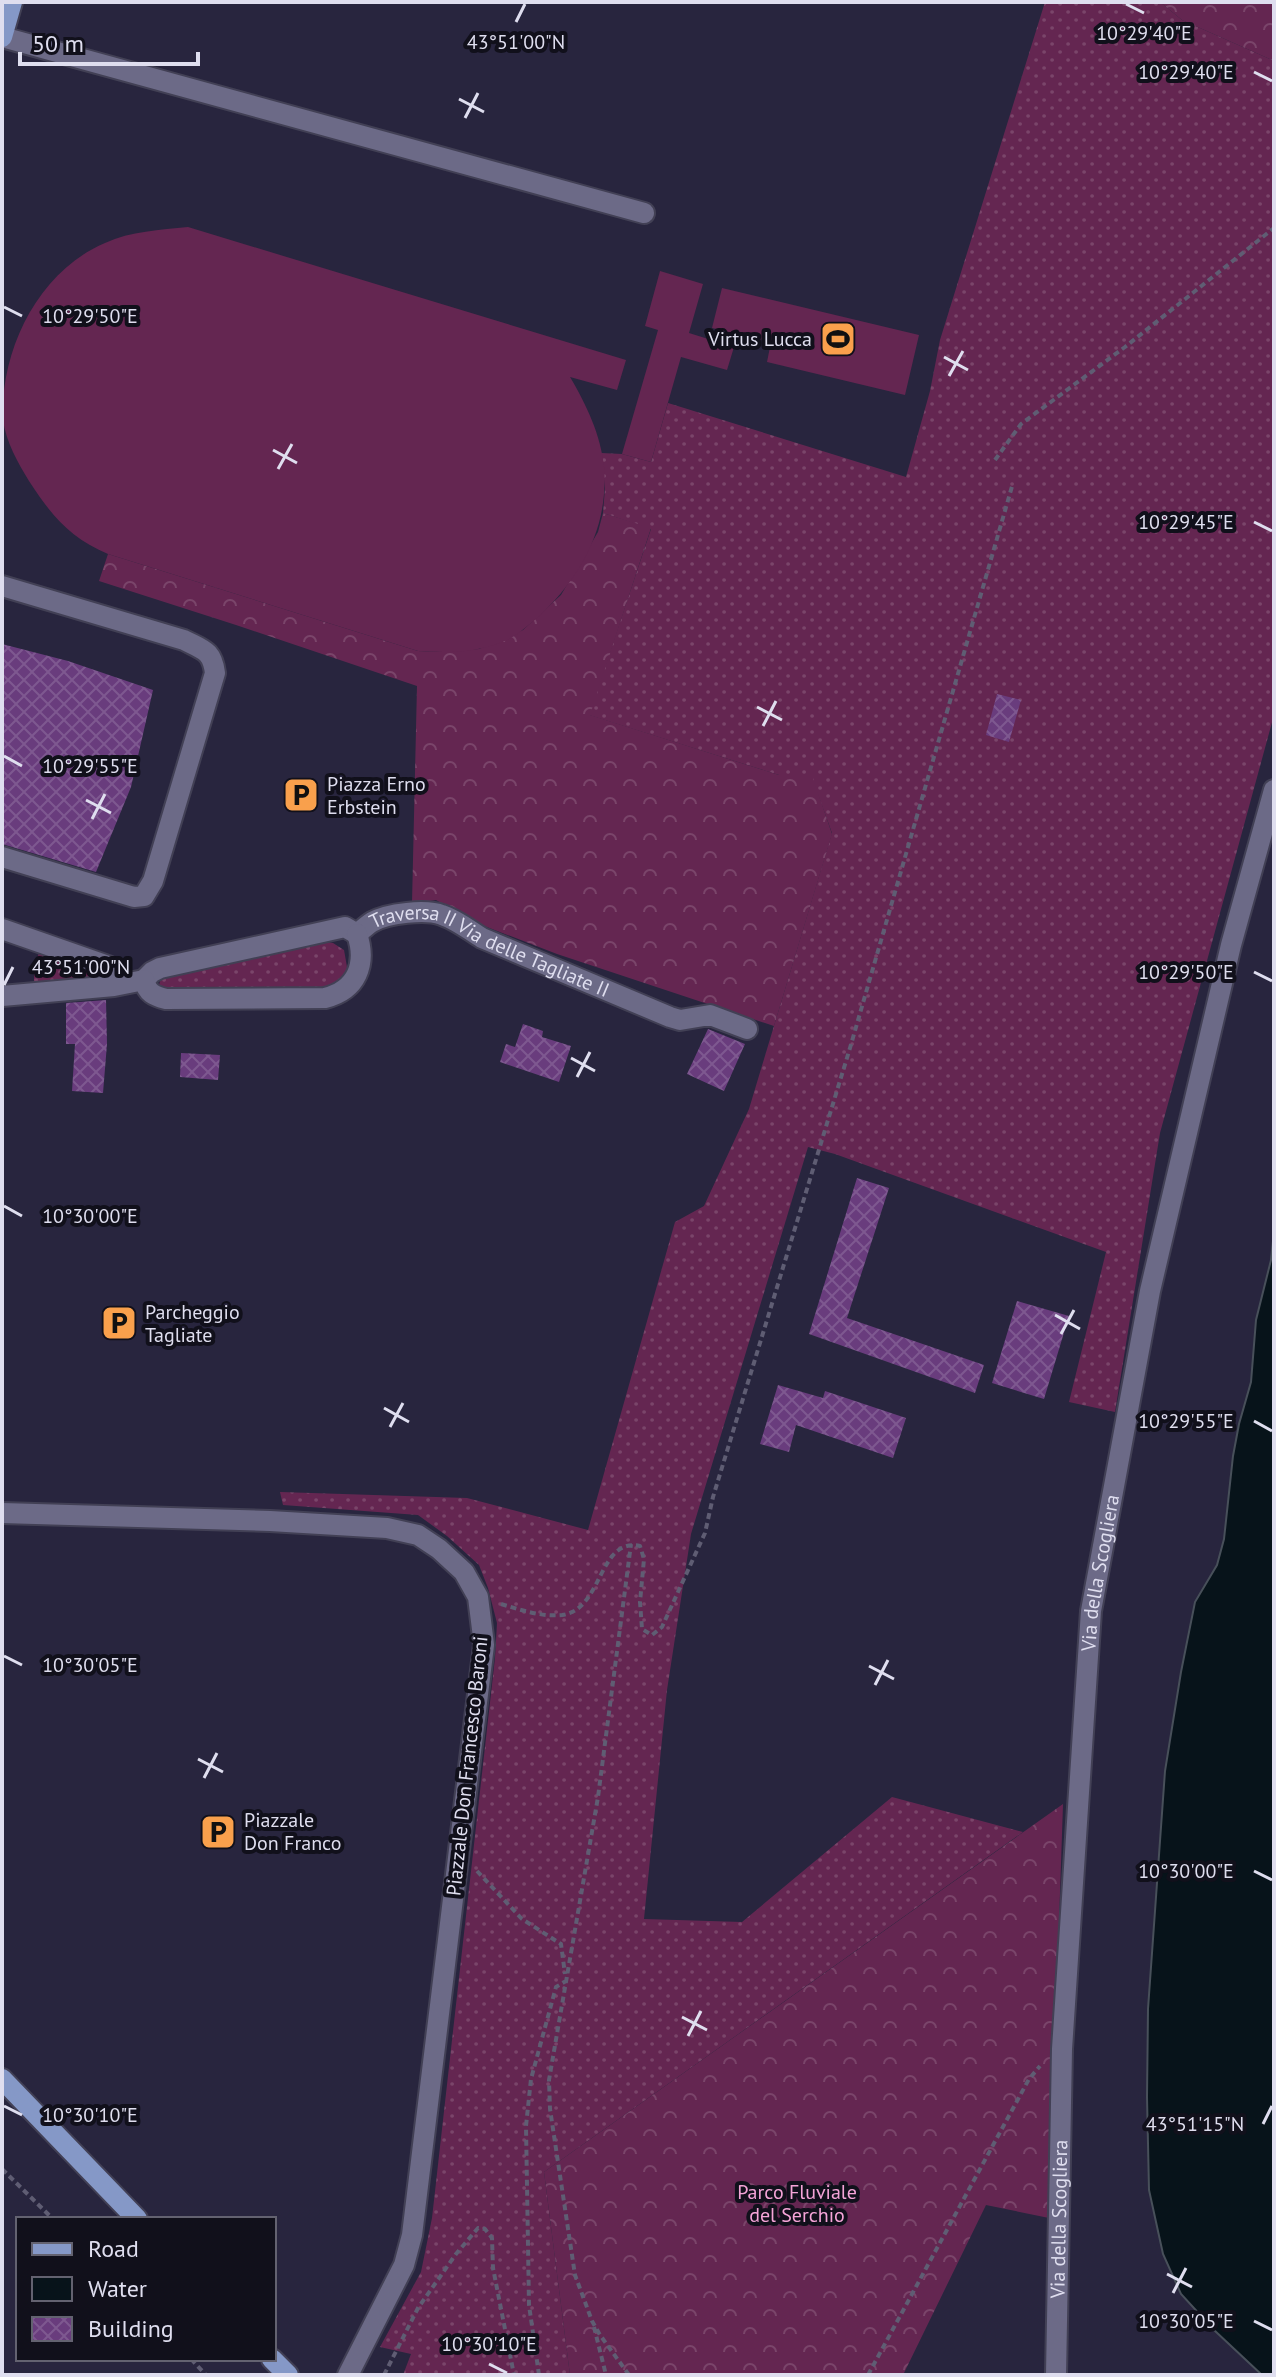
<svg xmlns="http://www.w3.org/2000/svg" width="1276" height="2377" font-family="'PT Sans',sans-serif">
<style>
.grass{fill:url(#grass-dots)}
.forest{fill:url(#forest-crowns)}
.garden{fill:#642651}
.water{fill:#07131a;stroke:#48505a;stroke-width:2}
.building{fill:url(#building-cross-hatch)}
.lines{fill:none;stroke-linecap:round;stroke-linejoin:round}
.minor-casing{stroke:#424055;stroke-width:24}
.major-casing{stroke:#424055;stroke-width:24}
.path{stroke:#5f5d73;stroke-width:4;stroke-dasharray:6 4;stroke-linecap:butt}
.minor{stroke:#6c6a87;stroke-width:20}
.major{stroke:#8598c7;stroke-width:20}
.ticks{fill:none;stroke:#dfdeef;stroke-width:3}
.labels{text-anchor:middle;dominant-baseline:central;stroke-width:8;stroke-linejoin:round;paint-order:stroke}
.poi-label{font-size:20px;fill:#dfdeef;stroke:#11101b;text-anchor:start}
.street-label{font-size:20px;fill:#dfdeef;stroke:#11101b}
.park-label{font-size:20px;fill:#f5a4d8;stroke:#11101b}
.ticks-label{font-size:20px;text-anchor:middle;fill:#dfdeef;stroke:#11101b;stroke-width:8;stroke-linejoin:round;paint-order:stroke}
</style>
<defs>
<pattern id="grass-dots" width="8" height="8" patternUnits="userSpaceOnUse" patternTransform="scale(2)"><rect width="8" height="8" fill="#642651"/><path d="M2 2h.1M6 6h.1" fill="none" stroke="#7a456a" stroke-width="1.8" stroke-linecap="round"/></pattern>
<pattern id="forest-crowns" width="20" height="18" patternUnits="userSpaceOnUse" patternTransform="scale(2)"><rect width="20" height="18" fill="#642651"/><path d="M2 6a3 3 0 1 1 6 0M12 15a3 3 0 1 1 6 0" fill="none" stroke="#7a456a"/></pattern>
<pattern id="building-cross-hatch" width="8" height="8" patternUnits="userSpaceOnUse" patternTransform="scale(2)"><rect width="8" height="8" fill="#693c7d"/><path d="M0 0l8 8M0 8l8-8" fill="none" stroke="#7e5890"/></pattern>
</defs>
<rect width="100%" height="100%" fill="#28253e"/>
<!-- grass -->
<path class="grass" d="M1045,2H1160L1182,20L1274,61V715L1160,1133L1115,1412L1069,1402L1106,1252L835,1154L808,1147L691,1534L667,1690L644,1919L742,1922L892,1797L1023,1832L544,2172L570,2375H403L411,2354L380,2347L421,2272L432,2218L495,1658L497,1623L488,1588L479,1565L447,1536L418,1515L283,1505L280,1492L467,1498L588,1530L675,1222L704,1206L749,1109L832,833L811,775H779L589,715L651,529L603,513L605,488L601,453L622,454L651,462L668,403L906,477L930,391L940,340Z
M323,941L333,943L344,950L347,967L345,980L335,987L168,993L159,985L162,975Z
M39,952L102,975L105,981L34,988V971Z"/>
<!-- forest -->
<path class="forest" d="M1160,2H1274V61L1182,20Z
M603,513L651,528L590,715L779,775H812L832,834L774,1026L557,954L474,922L436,900L412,904L417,686L236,625L99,581L108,554L418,651L437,652L479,649L523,630L561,595L598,532Z
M1063,1804L1049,2218L986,2205L903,2375H570L544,2172Z"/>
<!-- garden -->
<path class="garden" d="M188,227L626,360L617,390L570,377C586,404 601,435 604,467C609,527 581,578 537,618C526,627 516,637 502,642C475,653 447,653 418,651L108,554C70,538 51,515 29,481C18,463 6,442 3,420C0,349 39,271 105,243C131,231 160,230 188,227Z
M660,271L703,284L689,333L734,347L727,370L681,357L651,462L622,454L658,330L645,326Z
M722,288L919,335L905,395L767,362L771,342L712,328Z"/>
<!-- water -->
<path class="water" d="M1274,1231V2375H1262L1214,2330L1181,2294L1163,2254L1149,2190L1147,2097L1148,2009L1165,1771L1181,1672L1195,1602L1217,1565L1224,1539L1233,1456L1239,1424L1251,1382L1256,1320L1271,1260Z"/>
<!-- building -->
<path class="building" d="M2,644L68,661L153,690L131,787L96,872L2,844Z
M997,694L1021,700L1009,742L986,735Z
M106,1000L107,1044L103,1093L72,1091L75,1044H66V1003Z
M523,1024L543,1031L542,1037L571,1046L559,1082L500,1062L506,1044L515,1047Z
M708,1029L745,1044L724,1091L687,1074Z
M181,1053L220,1055L218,1080L180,1077Z
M857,1178L889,1188L847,1318L984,1365L975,1393L809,1334Z
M1017,1301L1069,1316L1044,1399L992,1383Z
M778,1385L823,1398L825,1391L906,1418L893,1458L796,1425L789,1452L760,1444Z"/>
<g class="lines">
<defs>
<g id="minor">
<path d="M2,37L644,213"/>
<path d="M2,586L184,640C203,650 212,650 215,673L153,881L144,896L134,897L2,857"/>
<path d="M2,929L108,966L127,983"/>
<path id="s1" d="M357,934C362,930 367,925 372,922C388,913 426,909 442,915C457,920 469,930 482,938L670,1017L680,1020L710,1015L747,1029"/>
<path d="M144,980L152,972L160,968L345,927L357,934"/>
<path d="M2,996L114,986L144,980C147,993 154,996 166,999L325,998C357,990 367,964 357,934"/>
<path d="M2,1513L270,1521L387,1528L418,1535L439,1549L464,1572L478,1597L484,1645L412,2235L404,2265L348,2375"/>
<path id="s2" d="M1056,2375L1062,2049L1091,1611L1150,1291L1231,945L1274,790"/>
</g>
<path id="major" d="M2,37L12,2
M2,2079L137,2219
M272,2359L288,2375"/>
</defs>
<!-- minor casing -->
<use href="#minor" class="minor-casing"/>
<!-- major casing -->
<use href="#major" class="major-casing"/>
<!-- path -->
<path class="path" d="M995,460L1021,424L1125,347L1274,228
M501,1604C521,1610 541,1617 562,1615C603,1610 598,1537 640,1546L644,1559L640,1602L642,1629L652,1635L662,1627L705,1533L713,1497L850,1048L1013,483
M477,1871L522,1919L561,1944L565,1974
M2,2169L53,2219
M594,2327L606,2375
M191,2359L206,2375
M384,2375L418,2308L456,2254L478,2228L485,2229L492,2238L493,2268L514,2375
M539,2375L529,2305L526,2126L531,2079L556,1987L566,1981
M629,2375L600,2335L592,2321L575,2275L550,2109L549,2080L598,1797L631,1544
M868,2375L1029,2079L1040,2066"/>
<!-- minor -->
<use href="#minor" class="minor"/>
<!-- major -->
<use href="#major" class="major"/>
</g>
<!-- ticks -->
<path class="ticks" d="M1126,4L1144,13M516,22L525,4M1254,72L1272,81M459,99L484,112M465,118L478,93M4,307L22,316M944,357L968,370M949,376L963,351M273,450L297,463M278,469L292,444M1254,522L1272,531M757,707L782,720M763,726L776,701M4,756L22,766M86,800L111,813M92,819L105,794M1254,972L1272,981M4,985L13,967M571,1058L595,1071M577,1077L590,1052M4,1206L22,1216M1055,1315L1080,1329M1061,1334L1074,1310M384,1408L409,1422M1254,1421L1272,1431M390,1427L403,1403M4,1656L22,1665M869,1666L894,1679M875,1685L888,1660M198,1759L223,1772M204,1778L217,1753M1254,1871L1272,1880M682,2017L707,2030M688,2036L701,2011M4,2106L22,2115M1263,2124L1272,2106M1167,2274L1192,2287M1173,2293L1186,2268M1254,2321L1272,2330M489,2364L507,2373"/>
<!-- icons -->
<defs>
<symbol id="stadium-square" viewBox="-11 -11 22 22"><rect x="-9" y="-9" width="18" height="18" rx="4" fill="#f9a04c" stroke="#11101b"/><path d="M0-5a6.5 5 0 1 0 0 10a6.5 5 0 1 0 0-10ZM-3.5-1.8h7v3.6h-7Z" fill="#111"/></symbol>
<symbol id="parking-square" viewBox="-11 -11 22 22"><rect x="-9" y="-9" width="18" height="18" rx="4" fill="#f9a04c" stroke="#11101b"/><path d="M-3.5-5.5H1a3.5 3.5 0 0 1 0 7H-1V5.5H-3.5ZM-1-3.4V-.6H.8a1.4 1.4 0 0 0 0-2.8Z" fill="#111"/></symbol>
</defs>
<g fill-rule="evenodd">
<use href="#stadium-square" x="818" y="319" width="40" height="40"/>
<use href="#parking-square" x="281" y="775" width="40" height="40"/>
<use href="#parking-square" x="99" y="1303" width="40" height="40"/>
<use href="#parking-square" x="198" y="1812" width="40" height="40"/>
</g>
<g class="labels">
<!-- poi labels -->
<g class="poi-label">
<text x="812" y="339" text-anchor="end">Virtus Lucca</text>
<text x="327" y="784">Piazza Erno<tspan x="327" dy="23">Erbstein</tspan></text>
<text x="145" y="1312">Parcheggio<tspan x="145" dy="23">Tagliate</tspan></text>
<text x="244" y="1820">Piazzale<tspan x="244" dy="23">Don Franco</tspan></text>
</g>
<!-- street labels -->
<g class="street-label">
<text stroke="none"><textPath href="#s1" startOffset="146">Traversa II Via delle Tagliate II</textPath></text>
<text stroke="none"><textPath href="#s2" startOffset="804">Via della Scogliera</textPath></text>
<text transform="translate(467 1766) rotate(-84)">Piazzale Don Francesco Baroni</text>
<text stroke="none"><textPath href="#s2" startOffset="156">Via della Scogliera</textPath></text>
</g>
<!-- park labels -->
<g class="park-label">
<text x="797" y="2192">Parco Fluviale<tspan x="797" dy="23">del Serchio</tspan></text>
</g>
</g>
<g class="ticks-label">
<text x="1144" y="40">10°29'40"E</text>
<text x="516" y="49">43°51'00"N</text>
<text x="1186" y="79">10°29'40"E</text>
<text x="90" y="323">10°29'50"E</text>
<text x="1186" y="529">10°29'45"E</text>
<text x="90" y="773">10°29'55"E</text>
<text x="81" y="974">43°51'00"N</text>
<text x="1186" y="979">10°29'50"E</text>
<text x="90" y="1223">10°30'00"E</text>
<text x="1186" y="1428">10°29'55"E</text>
<text x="90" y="1672">10°30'05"E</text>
<text x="1186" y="1878">10°30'00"E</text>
<text x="90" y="2122">10°30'10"E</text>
<text x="1195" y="2131">43°51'15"N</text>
<text x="1186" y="2328">10°30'05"E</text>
<text x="489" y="2351">10°30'10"E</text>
</g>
<!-- border -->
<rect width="1276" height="2377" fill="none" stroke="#dfdeef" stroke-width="8"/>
<!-- legend -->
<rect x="16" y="2217" width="260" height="144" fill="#11101b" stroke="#636270" stroke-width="2"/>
<rect x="32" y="2243" width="40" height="12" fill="#8598c7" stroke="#636270" stroke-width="2"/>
<text x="88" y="2257" font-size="24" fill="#dfdeef">Road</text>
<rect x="32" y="2277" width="40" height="24" fill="#07131a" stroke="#636270" stroke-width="2"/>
<text x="88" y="2297" font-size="24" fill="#dfdeef">Water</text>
<rect x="32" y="2317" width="40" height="24" fill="url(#building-cross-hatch)" stroke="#636270" stroke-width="2"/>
<text x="88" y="2337" font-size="24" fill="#dfdeef">Building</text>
<!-- scale -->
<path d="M20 52v12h178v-12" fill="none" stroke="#dfdeef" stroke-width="4"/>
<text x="32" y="52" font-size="24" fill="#dfdeef" stroke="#11101b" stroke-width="6" paint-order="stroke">50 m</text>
</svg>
